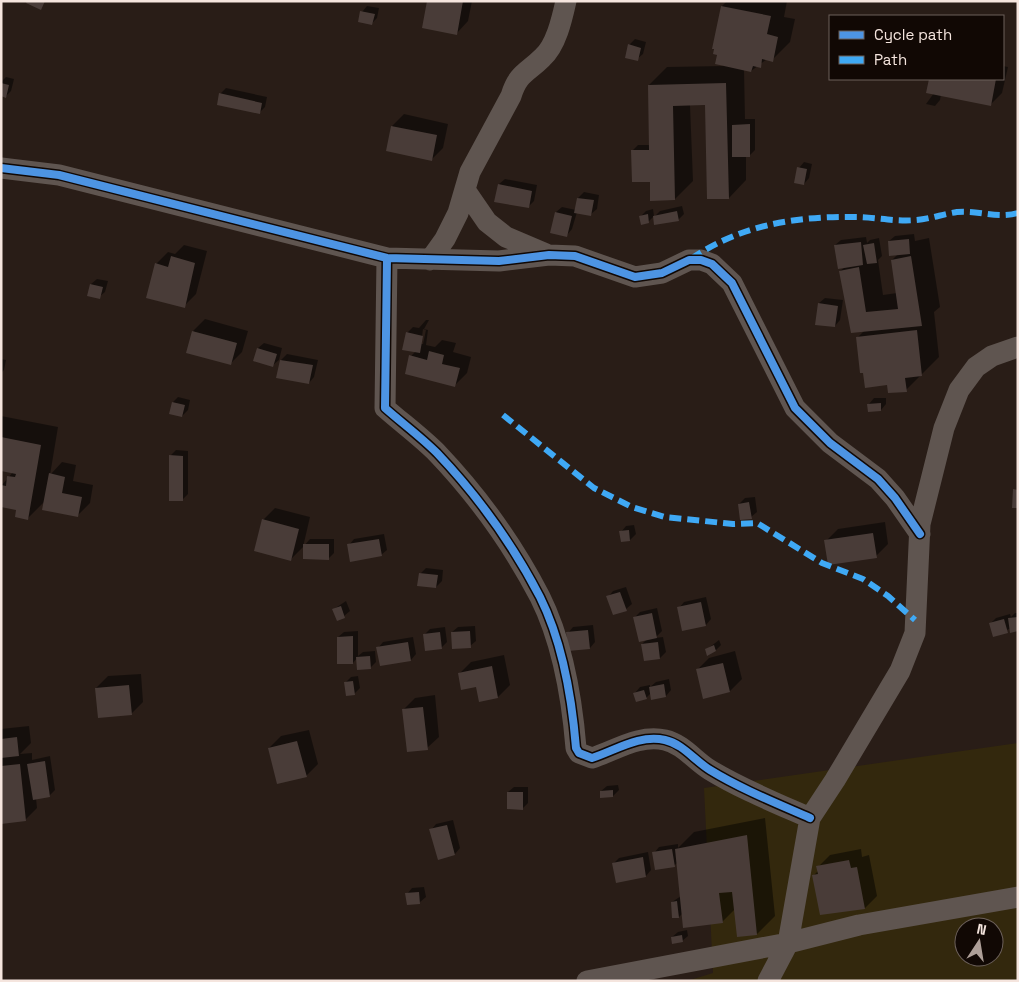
<svg xmlns="http://www.w3.org/2000/svg" width="1019" height="982" font-family="'Space Grotesk',sans-serif">
<style>
.green{fill:#33280d;fill-rule:evenodd}
.shadow{fill:#0007;fill-rule:evenodd}
.building{fill:#493c38}
.lines{fill:none;stroke-linecap:round;stroke-linejoin:round}
.minor{stroke:#5f5550;stroke-width:21}
.quiet{stroke:#3fa9f5;stroke-width:6;stroke-dasharray:12 6;stroke-linecap:butt}
.cycleway-casing{stroke:#110804;stroke-width:11}
.cycleway{stroke:#4d94e3;stroke-width:8}
</style>
<rect width="100%" height="100%" fill="#291d17"/>
<!-- green -->
<path class="green" d="M1018,743V981H687L713,973L704,788ZM964,927H994V957H964Z"/>
<!-- shadow -->
<path class="shadow" d="M428,1H472L468,21L457,33Z
M727,1H787L784,17L795,19L790,42L772,60L767,59L751,71L744,69L745,119H755V150L749,156H746V180L729,198L706,104L690,105L693,181L675,199L651,178L632,151L638,145H650L649,85L667,67L723,66L713,48L722,6Z
M367,6L379,8L377,18L371,24L362,12Z
M635,39L646,42L643,54L637,59L629,45Z
M1003,66L1008,67L1002,93L990,105L941,94L940,100L935,106L926,104L934,93L928,92L930,79H1003Z
M6,77L14,79L11,91L6,96L1,95V82Z
M226,88L267,97L265,107L259,113L220,94Z
M404,114L448,124L443,148L431,160L392,126Z
M804,162L812,164L809,178L804,184L799,168Z
M505,179L537,185L534,201L528,207L499,184Z
M584,192L599,195L597,209L591,214L577,212L572,229L567,235L556,212L562,207L576,210L578,198Z
M682,206L684,214L678,220L654,217L660,211Z
M653,209L654,216L648,222L640,217L646,211Z
M914,234L915,241L929,238L940,307L934,312L939,357L906,390L888,384L857,338L865,330L840,271L845,267L835,245L841,240L866,237L867,243L870,240L879,238L882,256L878,260L883,295L897,293L892,260L898,254L889,241L895,236Z
M184,245L207,251L196,294L184,306L156,264L168,252L175,254Z
M97,279L108,281L105,292L99,297L89,295L91,284Z
M825,298L843,300L840,320L835,326L819,303Z
M205,319L248,331L242,352L230,364L193,331Z
M426,320H429L424,329L428,330L426,345L435,347L442,340L456,343L453,352L471,357L467,373L455,385L411,356L416,351L407,333L413,327L419,328ZM423,329L426,330L423,344H421Z
M264,343L282,348L279,360L273,365L258,348Z
M287,354L318,360L314,377L309,383L281,360Z
M1,359L6,360L4,370L1,373Z
M178,397L190,400L188,410L182,416L173,402Z
M874,398H886V404L881,410L869,404Z
M1,416L58,427L50,475L62,462L76,465L73,481L93,485L90,503L78,515L45,501L28,518L17,509L1,486L13,472L1,470Z
M176,450L188,451V494L182,500L170,456Z
M755,497L757,512L751,517L739,504L745,498Z
M275,508L310,517L303,547L310,539H334V553L328,559L305,545L291,559L263,520Z
M885,522L888,544L876,556L826,541L838,529Z
M634,525L636,534L630,540L622,541L621,532L626,526Z
M384,534L387,550L381,555L349,545L354,539Z
M426,568L443,570L442,581L436,587L420,574Z
M626,587L632,604L626,609L608,597L613,591Z
M706,597L711,619L706,625L679,608L684,602Z
M346,601L350,611L344,616L334,609Z
M657,608L662,631L655,638L663,637L666,652L660,658L642,644L648,638L635,617L640,612Z
M1015,613H1018V630L1011,628L994,636L990,624L996,618L1010,614L1011,617Z
M593,625L595,642L590,648L568,633L573,627Z
M475,626L476,641L470,646L452,632L458,627Z
M445,627L447,642L441,648L424,635L430,629Z
M358,631V656L363,652L375,651L376,662L370,668L357,658L353,663L338,637L344,632Z
M413,637L416,654L411,660L378,648L383,642Z
M719,640L721,645L716,650H706Z
M735,651L742,679L730,691L704,697L697,670L709,658Z
M504,655L510,685L498,697L459,674L471,662Z
M141,674L143,702L131,714L96,688L108,676Z
M358,676L360,688L354,694L345,683L351,677Z
M669,679L671,690L666,696L651,693L646,698L635,693L640,687L650,685V687L656,682Z
M435,695L439,737L427,748L403,710L415,698Z
M29,726L31,743L20,754L32,753V760L50,756L55,790L49,796L36,798L37,808L25,820L1,823V729Z
M309,730L318,764L306,776L269,748L281,736Z
M618,785L619,790L613,796L601,791L607,786Z
M514,787H528V803L523,808L508,792Z
M765,818L775,916L757,934L735,909L722,922L683,913L679,917L672,902L681,896L677,863L675,865L654,853L659,847L678,844V848L694,832Z
M453,820L460,848L455,854L439,858L431,830L436,824Z
M861,849L862,857L869,855L877,896L865,908L813,876L818,871V867L830,855Z
M648,852L651,870L646,876L614,863L619,858Z
M424,887L426,897L420,902L408,904L407,894L412,888Z
M687,930L688,936L682,941L672,937L678,932Z"/>
<!-- building -->
<path class="building" d="M27,1H45L41,10L26,3Z
M427,1H463L457,35L422,28Z
M721,6L771,16L767,34L778,37L773,62L762,59L761,68L753,66L751,72L715,64L717,55L713,54L714,49H712Z
M360,11L375,14L372,25L358,22Z
M628,44L641,48L638,61L625,58Z
M929,79H996L991,106L926,93Z
M1,83L9,85L6,98L1,96Z
M726,83L729,199H707L705,105L673,106L675,200L650,201V182H632L631,150H649L648,85Z
M219,93L262,103L260,114L217,105Z
M750,124V157H732V125Z
M391,126L437,135L432,161L386,151Z
M797,167L807,169L804,185L794,183Z
M498,184L532,191L529,208L494,202Z
M577,198L594,200L591,216L574,213Z
M677,211L679,221L654,225L653,216Z
M555,212L572,216L567,237L550,233Z
M648,214L649,223L641,225L639,216Z
M909,239L910,254L889,256L888,241Z
M861,242L863,265L838,269L834,245Z
M874,243L877,263L867,264L863,245Z
M171,256L195,263L185,308L146,298L155,263L168,267Z
M911,256L922,326L851,333L839,271L859,267L866,312L898,309L891,260Z
M90,284L103,287L100,299L87,296Z
M818,303L838,306L835,327L815,325Z
M917,330L922,376L905,378L907,392L888,393L887,385L865,388L863,373H860L856,337Z
M192,331L237,343L231,365L186,353Z
M406,332L423,336L420,353L402,350Z
M257,348L277,354L273,367L253,361Z
M429,351L444,355L442,364L460,368L455,387L405,374L409,355L427,360Z
M280,360L313,365L309,384L276,378Z
M172,402L185,405L182,417L169,414Z
M881,403V411L868,412L867,404Z
M1,437L41,445L28,520L15,517L16,510L1,507V485L6,486L7,476L15,477L16,474L1,471Z
M169,455L183,456V501H169Z
M49,473L65,477L62,493L82,497L78,517L42,510Z
M1013,489L1018,490V508H1012Z
M749,502L752,519L740,520L738,504Z
M262,519L299,529L291,561L254,551Z
M629,530L630,541L621,542L619,531Z
M873,533L877,558L828,565L824,540Z
M379,539L382,556L350,562L347,544Z
M303,544H329V560L303,559Z
M419,573L438,575L436,588L417,586Z
M620,592L627,611L613,615L606,596Z
M701,602L706,626L682,631L677,607Z
M341,606L345,618L337,621L332,609Z
M652,613L657,638L639,642L633,617Z
M1018,617V631L1010,633L1008,618Z
M1004,619L1008,633L993,637L989,623Z
M588,630L590,649L568,651L566,632Z
M470,631L471,648L452,649L451,632Z
M440,632L442,649L425,651L423,634Z
M353,636V664H337V637Z
M408,642L411,661L380,666L376,647Z
M658,642L660,659L644,661L641,644Z
M714,645L716,651L707,656L705,649Z
M370,656L371,669L357,670L356,657Z
M723,663L730,692L703,699L696,669Z
M492,666L498,698L479,702L476,687L461,690L458,673Z
M353,681L355,695L346,696L344,682Z
M664,684L666,697L651,700L649,687Z
M129,685L132,715L98,718L95,688Z
M644,690L647,699L636,702L633,693Z
M423,707L428,750L407,752L402,709Z
M17,737L19,756L1,758V739Z
M297,741L307,777L277,784L268,748Z
M45,761L50,797L33,800L27,764Z
M20,764L26,821L1,824V766Z
M613,790V797L600,798V791Z
M507,792H523V810L507,809Z
M447,825L455,855L438,860L429,829Z
M747,835L757,935L737,937L732,892L719,893L723,923L683,928L675,849Z
M672,849L675,867L655,870L652,852Z
M643,857L646,877L616,883L612,863Z
M849,860L851,868L857,867L865,909L820,915L812,875L818,874L816,866Z
M419,892L420,904L407,905L405,893Z
M677,901L679,918H672L671,902Z
M682,935L683,942L672,944L671,937Z"/>
<g class="lines">
<!-- minor -->
<path class="minor" d="M1,168L59,175L387,258L499,261L549,255L575,256L635,277L662,273L689,260H701L712,264L732,283L795,408L830,443L878,479L895,498L920,534
M465,190L487,222L506,237L546,254
M387,258L385,408C402,423 421,437 437,453C477,495 513,545 540,597C562,641 572,699 576,748L579,753L592,758C616,750 640,734 665,740C683,744 695,761 710,770C741,789 776,803 810,818
M430,260L445,239L458,213L470,172L511,96C518,73 527,73 542,58C556,46 562,19 566,1
M587,981L788,943L859,925L1018,897
M768,981L788,943L810,818L835,780L900,671L915,633L920,524L944,428L959,390L976,367L992,356L1018,347"/>
<!-- quiet -->
<path class="quiet" d="M691,259C740,225 796,216 855,217C875,217 896,222 916,220C930,219 943,214 957,212C978,210 997,219 1018,213
M503,415L594,488L632,507L665,517L733,524L757,523L822,563L863,579L888,596L915,620"/>
<defs>
<path id="cycleway" d="M1,168L59,175L387,258L499,261L549,255L575,256L635,277L662,273L689,260H701L712,264L732,283L795,408L830,443L878,479L895,498L920,534
M387,258L385,408C402,423 421,437 437,453C477,495 513,545 540,597C562,641 572,699 576,748L579,753L592,758C616,750 640,734 665,740C683,744 695,761 710,770C741,789 776,803 810,818"/>
</defs>
<!-- cycleway casing -->
<use href="#cycleway" class="cycleway-casing"/>
<!-- cycleway -->
<use href="#cycleway" class="cycleway"/>
</g>
<!-- border -->
<rect width="1019" height="982" fill="none" stroke="#f5e5de" stroke-width="5"/>
<!-- legend -->
<rect x="829" y="15" width="175" height="65" fill="#110804" stroke="#6c605b"/>
<rect x="839" y="31" width="25" height="8" fill="#4d94e3" stroke="#6c605b"/>
<text x="874" y="40" font-size="15" fill="#f5e5de">Cycle path</text>
<rect x="839" y="56" width="25" height="8" fill="#3fa9f5" stroke="#6c605b"/>
<text x="874" y="65" font-size="15" fill="#f5e5de">Path</text>
<!-- north arrow -->
<g transform="translate(979 942) rotate(12)"><circle r="24" fill="#110804" stroke="#6c605b"/>
<path d="M0-4L9 19L0 12L-9 19Z" fill="#ae9f98"/>
<text y="-8" font-size="14" font-weight="bold" text-anchor="middle" fill="#f5e5de">N</text>
</g>
</svg>
